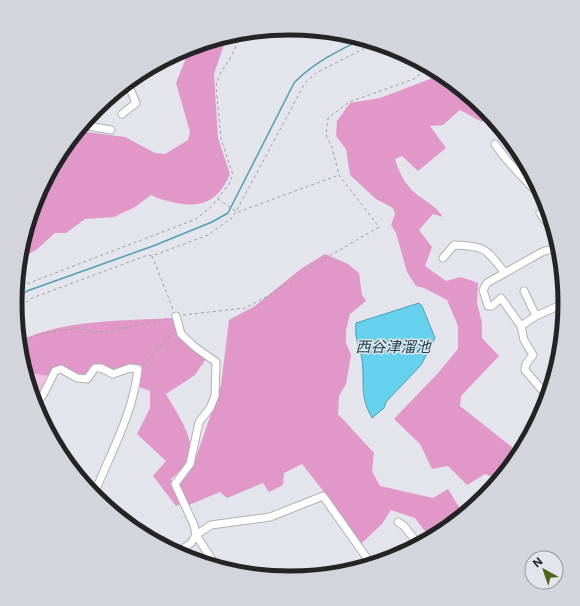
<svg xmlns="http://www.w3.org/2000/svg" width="580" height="606" font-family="Inter,'Noto Sans JP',sans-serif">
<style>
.green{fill:#f0c1df}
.forest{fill:#e198c8}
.water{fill:#66d1ed;stroke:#529db2}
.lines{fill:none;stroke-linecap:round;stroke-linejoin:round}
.stream{stroke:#529db2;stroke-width:1.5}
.minor-casing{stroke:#b0b1b8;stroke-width:9}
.path{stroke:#9e9ea4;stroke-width:1;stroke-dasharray:3 3;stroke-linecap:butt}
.minor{stroke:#fff;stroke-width:7}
.labels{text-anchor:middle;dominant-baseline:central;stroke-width:3;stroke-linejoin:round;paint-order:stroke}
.water-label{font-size:15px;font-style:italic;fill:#154551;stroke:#e3e4ec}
.rim{fill:none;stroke:#242427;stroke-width:5}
</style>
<rect width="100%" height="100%" fill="#e3e4ec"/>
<!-- green -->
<path class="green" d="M25,372L47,376C46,387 42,394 34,401Z"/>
<!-- forest -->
<path class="forest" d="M239,33L225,42L214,74L218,138L230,174C218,202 201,209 172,202C165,200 158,199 151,195L135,207L114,217L85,219L66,233H55L36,250L19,260C24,214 49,165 78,131L125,137L155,153L165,154L188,140L190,132L176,83L186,58V49Z
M439,73L485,109L489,115L482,122L460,110L443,125L430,126L446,148L418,171L402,156L395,159C398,170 405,185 415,193C425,201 436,206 443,217L433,214L419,230L432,247L425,266L446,281L461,277L478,283L477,303L482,323V338L499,356L461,396L460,406L512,447L511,456L517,458L496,484L498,479L485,474L467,485L448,466L432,469L420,444L394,419L438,373L458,349V326L447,300L424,288L416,286L407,272L396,233L391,225L395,214L393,208L376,199L350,175L346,149L336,136L337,121L350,103L380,98L438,76Z
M325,254L348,264L359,273L362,295L366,301L350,314L346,330V343L351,355L346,384L339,396L338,414L374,453L372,471L380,486L433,498L448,489L464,515L443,532L430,538L415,518L391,510L382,524L361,544L324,492L302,464L284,473L283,485L269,492L263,483L227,498L220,492L189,505L179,485L193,466L221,385L229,320L255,306L302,268Z
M174,318L180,336L206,359L195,375L166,394C175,410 196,440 190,458C187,466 177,473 171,479L181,504L176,506L153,476L166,461L137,434L150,408V391L139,387L142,369L134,364L113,370L96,364L86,375C74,376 67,366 55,367L47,376L25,372L20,356L19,341C66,319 123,321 174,318Z"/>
<!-- water -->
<path class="water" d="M419,303L422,306L435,338L421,365L386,402L384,408L372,418C359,394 365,385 362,360C360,346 354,339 356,323Z"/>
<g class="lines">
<!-- stream -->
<path class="stream" d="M15,300L27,291L153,246L212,222L228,213L294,83C314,62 337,52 362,39"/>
<defs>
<path id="minor" d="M122,114L136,103L131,91L125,84
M82,125L111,130
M495,144C509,166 530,183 546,203
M540,213L554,232
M552,249L556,236
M443,258L454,245C486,246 486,249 505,273
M524,291L536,316
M176,316L181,334L195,347L216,362L215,396L210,408L199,422L190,464L175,484L194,525L196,535L216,566
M521,326L536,316L565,303
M548,397L525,370L526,364L533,355L524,340L521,326L501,298L492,306H488L483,290L487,283L542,252L552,249L560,251
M35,404L43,395L55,371L61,369L77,378L87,379L95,368H101L113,374L130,368L138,369C133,415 110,453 94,495
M398,522L404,526L419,545
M177,553L191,543L196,535L211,525L270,517L323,496L371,564"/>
</defs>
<!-- minor casing -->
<use href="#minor" class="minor-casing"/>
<!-- path -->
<path class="path" d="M218,199L237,212
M238,212L339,175
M16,288L186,223L196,219L212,206L229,184L233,175L221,139L216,86L220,74L232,55L242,33
M16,309L32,298L148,255L152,256
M173,309L152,256L208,235L233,217L305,83L316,73L375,43
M183,315L245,308L270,295L319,262L379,227L339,175L332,147L326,135L328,118L349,102L414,79L429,67
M19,344L40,334L78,328L95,332L112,331L170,318
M143,365L173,332"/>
<!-- minor -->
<use href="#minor" class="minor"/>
</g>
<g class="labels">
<!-- water labels -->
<g class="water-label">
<text x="393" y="346">西谷津溜池</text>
</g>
</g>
<!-- crop -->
<path d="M0 0H580V606H0ZM22 303a268 268 0 1 1 536 0a268 268 0 1 1-536 0Z" fill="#d4d5dc" fill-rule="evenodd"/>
<path class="rim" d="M22 303a268 268 0 1 1 536 0a268 268 0 1 1-536 0Z"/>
<!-- north arrow -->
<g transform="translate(544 570) rotate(320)"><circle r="19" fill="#e3e4ec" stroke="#97979d"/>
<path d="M0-3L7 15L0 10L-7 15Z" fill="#4e6514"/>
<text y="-6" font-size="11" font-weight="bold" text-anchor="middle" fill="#242427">N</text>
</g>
</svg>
